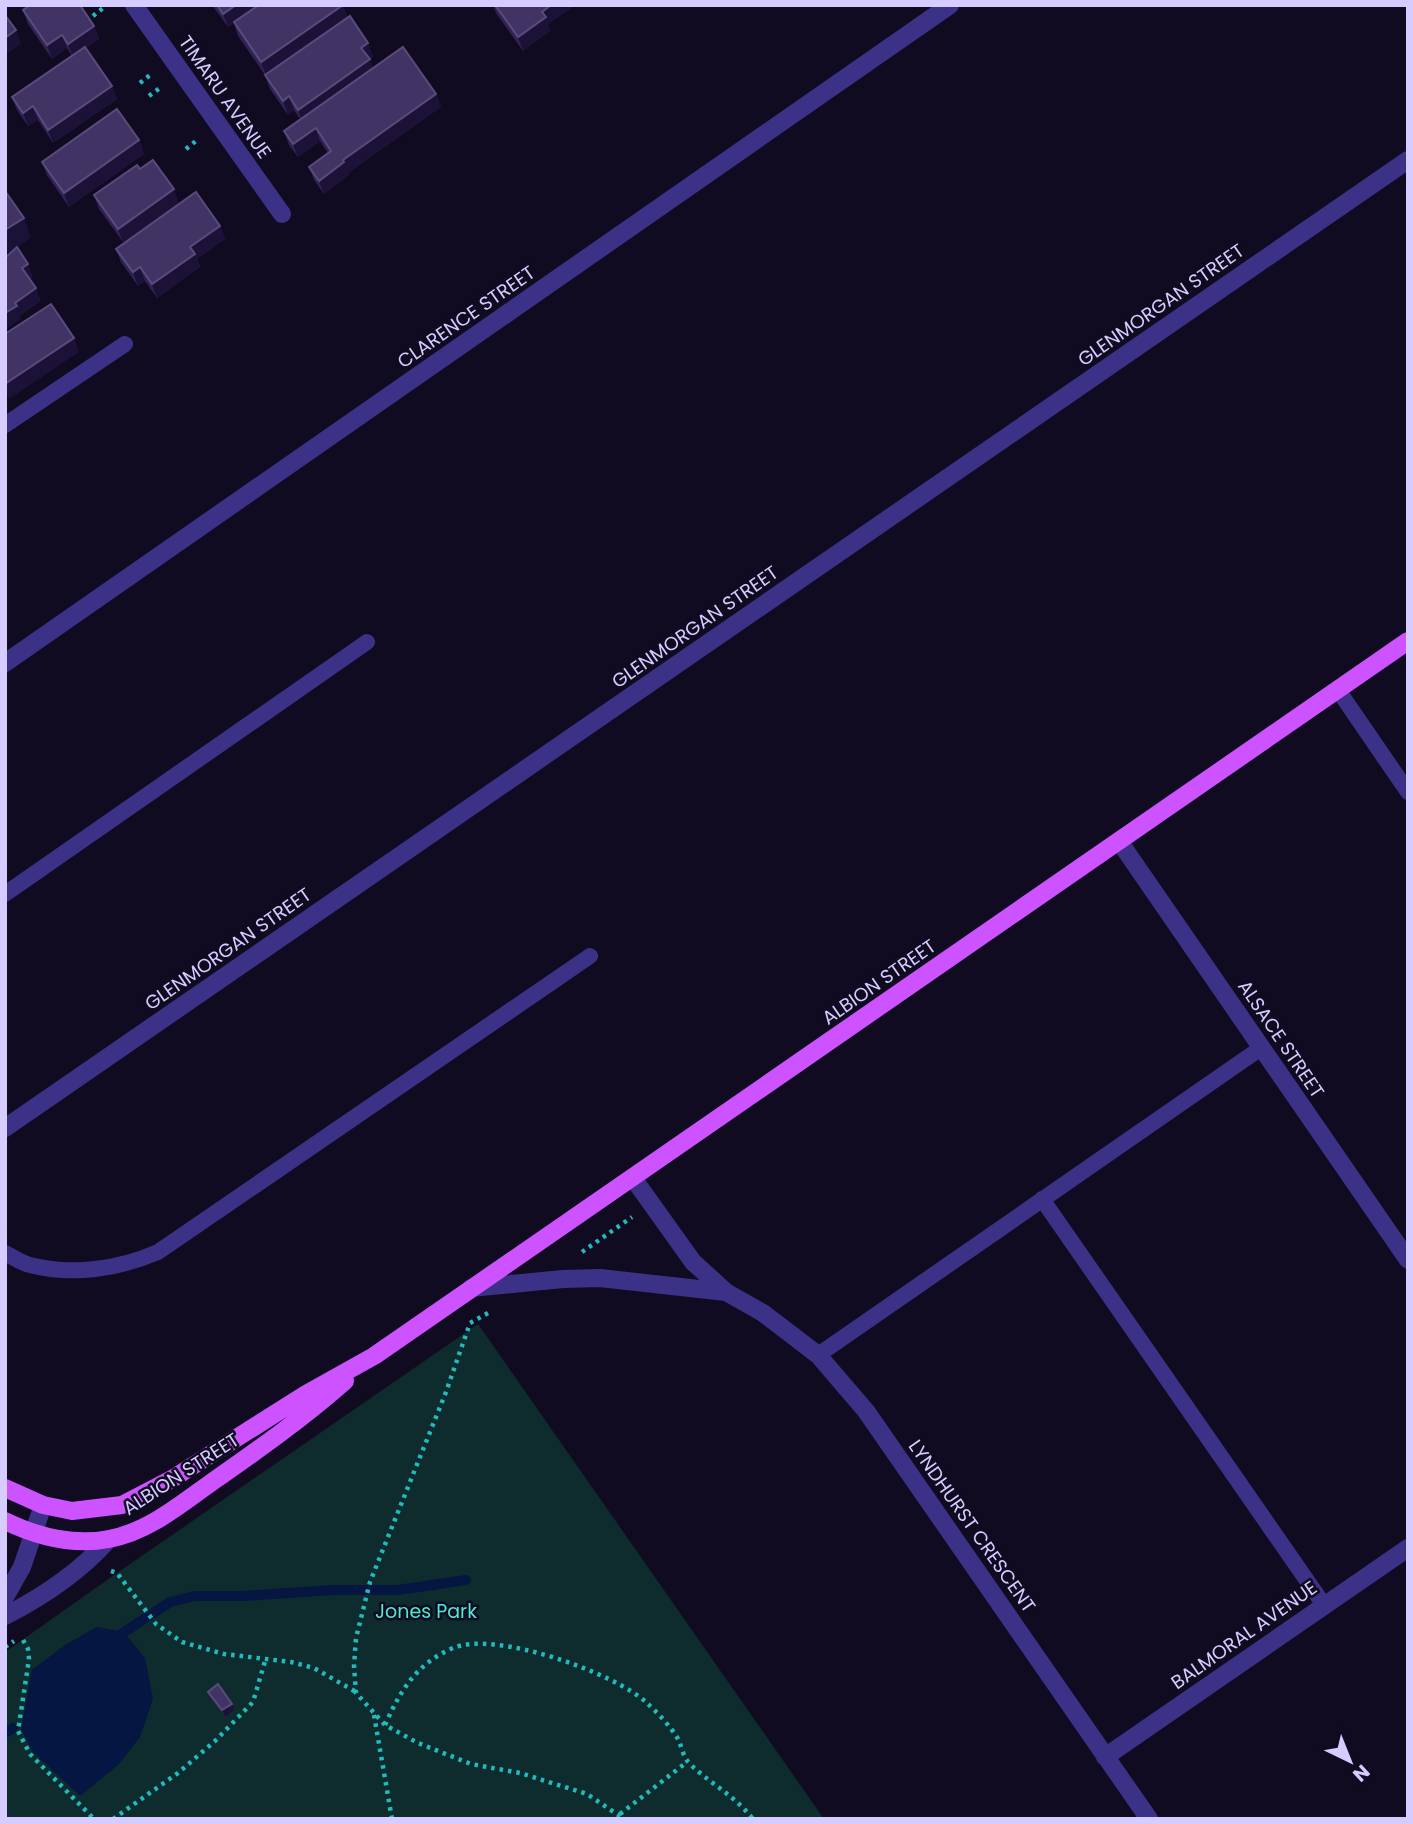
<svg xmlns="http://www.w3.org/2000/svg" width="1413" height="1824" font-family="Poppins,sans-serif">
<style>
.green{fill:#0e2b2d}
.water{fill:#051642}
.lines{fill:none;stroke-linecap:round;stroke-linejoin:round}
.stream{stroke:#051642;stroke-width:10}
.path{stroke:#22bbbd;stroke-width:4.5;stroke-dasharray:3.5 5;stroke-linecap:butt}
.lane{stroke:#3b3186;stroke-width:16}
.street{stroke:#3b3186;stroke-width:18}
.primary{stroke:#cc53ff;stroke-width:18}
.wall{fill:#302252}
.shaded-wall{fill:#1c1137}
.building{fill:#413465;stroke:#594c7d;stroke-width:2}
.labels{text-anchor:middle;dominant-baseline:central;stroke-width:5;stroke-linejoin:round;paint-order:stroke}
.street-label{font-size:19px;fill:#d6ccff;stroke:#110b22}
.park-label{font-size:19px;fill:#4deacf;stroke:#110b22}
</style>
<rect width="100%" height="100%" fill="#110b22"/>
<!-- green -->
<path class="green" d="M478,1324L824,1819H5V1652L117,1573Z"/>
<!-- water -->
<path class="water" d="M97,1627L123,1632L133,1643L145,1658L153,1699L140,1737L119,1764L80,1796L32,1751L21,1729L32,1670L65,1645Z"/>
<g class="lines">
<!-- stream -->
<path class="stream" d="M115,1638L170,1602L195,1596H243L332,1590H398L466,1580
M5,1733L13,1728"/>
<!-- path -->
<path class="path" d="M93,16L103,8
M140,83L150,75
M149,96L160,88
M186,149L197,140
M582,1252L632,1217
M488,1313L470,1323L446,1392L370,1582L356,1638L354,1666L356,1693L385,1725L418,1743L471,1764L520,1773L587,1794L624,1819
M111,1571L117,1573L156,1624L182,1642L224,1654L291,1662L314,1668L356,1692
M23,1640L28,1649L29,1659L18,1731L30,1754L94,1819
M5,1647L14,1641
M374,1715L392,1819
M385,1725C400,1691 417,1663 453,1648C495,1630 615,1673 647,1703C658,1713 671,1727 678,1739C682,1747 683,1757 689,1763C710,1784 732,1793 753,1819
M620,1814L687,1762
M113,1819L178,1773L215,1741L253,1702L265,1661"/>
<!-- lane -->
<path class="lane" d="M5,425L125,344
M1338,690L1408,792
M5,894L367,642
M1042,1199L1324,1605
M5,1253C13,1257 21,1263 30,1265C72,1276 119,1269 158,1252L590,956
M818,1355L1261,1048"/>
<!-- street -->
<path class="street" d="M134,5L282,214
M5,663L950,5
M1119,841L1408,1260
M5,1128L1408,160
M633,1178L693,1262L726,1292L763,1313L818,1355L866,1411L1149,1819
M471,1288L563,1279L600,1278L726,1292
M5,1597L22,1567L43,1505
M5,1616C44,1596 80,1572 109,1539
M1105,1757L1408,1548"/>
<!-- primary -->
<path class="primary" d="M5,1488L43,1505L72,1511L122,1505L172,1479L306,1394L374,1356L1408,641
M5,1521C38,1537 73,1546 109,1539C148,1532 181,1504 212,1482C258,1450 303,1418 345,1381"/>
</g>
<!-- wall -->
<path class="wall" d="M212,5H343L347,18L368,43L373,57L370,59L373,69L436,94L441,107L348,173L349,175L324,194L314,180L309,167L328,153L320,141L298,157L289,145L284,131L301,120L294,110L288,115L270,89L265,75L238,36L234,23L228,27Z
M493,5H575L548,24L550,31L523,51L496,13Z
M23,10L94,26L99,39L86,48L117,99L53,143L38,120L28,126L17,110L12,97L72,56L67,48L52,59L28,24Z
M139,140L144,154L69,207L47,175L42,162Z
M140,169L179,203L123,242L99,209L94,195Z
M220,226L225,239L197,259L200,267L157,298L145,281L138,286L121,262L116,249Z
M208,1692L234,1710L225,1717L211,1699Z"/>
<!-- shaded-wall -->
<path class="shaded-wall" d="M236,5H260L228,27L223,14Z
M343,5L347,19L266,75L261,62Z
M551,5H575L548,24L550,31L523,51L518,37L542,12Z
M94,26L99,39L73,57L68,44Z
M16,30L21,44L5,55V38Z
M62,35L67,48L52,59L47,45Z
M368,43L373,57L366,61L361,48Z
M370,59L375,73L303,123L298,110Z
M112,86L117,99L53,143L48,130Z
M436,94L441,107L348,173L349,175L324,194L319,181L343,160Z
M289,96L294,110L288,115L283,101Z
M33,106L38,120L28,126L23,113Z
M316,128L320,141L298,157L293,144Z
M139,140L144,154L69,207L64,193Z
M174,189L179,203L123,242L118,229Z
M24,218L31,238L5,255V230Z
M220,226L225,239L197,259L200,267L157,298L152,284L190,247Z
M28,264L33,277L27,281L22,268Z
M140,267L145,281L138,286L133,272Z
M36,288L41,301L20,316L21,319L5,330V313L15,303Z
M74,338L79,352L9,399L5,389V384Z
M232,1704L234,1710L225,1717L222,1710Z"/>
<!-- building -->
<path class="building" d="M30,5H80L94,26L68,44L62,35L47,45L23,10Z
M217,5H236L223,14Z
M259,5H343L261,62L234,22Z
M495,5H551L542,12L546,17L518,37Z
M5,15L16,30L5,38Z
M350,16L368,43L361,48L370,59L298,110L289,96L283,101L265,75Z
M85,47L112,86L48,130L33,106L23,113L12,97Z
M403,47L436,94L343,160L344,162L319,181L309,167L331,151L316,128L293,144L284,131Z
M117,109L139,140L64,193L42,162Z
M153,160L174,189L118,229L94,195L137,165L140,169Z
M5,191L24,218L5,230Z
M196,192L220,226L190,247L195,254L152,284L140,267L133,272L116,249Z
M17,247L28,264L22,268L36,288L15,303L17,306L5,313V258Z
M51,304L74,338L5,384V334Z
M218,1684L232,1704L222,1710L208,1692Z"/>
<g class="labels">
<!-- street labels -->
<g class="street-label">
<text transform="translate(225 97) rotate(55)">TIMARU AVENUE</text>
<text transform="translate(1161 305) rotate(-35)">GLENMORGAN STREET</text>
<text transform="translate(466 317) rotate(-35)">CLARENCE STREET</text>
<text transform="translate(695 627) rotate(-35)">GLENMORGAN STREET</text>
<text transform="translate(228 949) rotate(-35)">GLENMORGAN STREET</text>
<text transform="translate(879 982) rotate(-35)">ALBION STREET</text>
<text transform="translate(1281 1039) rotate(56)">ALSACE STREET</text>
<text transform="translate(181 1474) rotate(-33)">ALBION STREET</text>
<text transform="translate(972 1526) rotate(55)">LYNDHURST CRESCENT</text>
<text transform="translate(1244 1635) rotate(-35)">BALMORAL AVENUE</text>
</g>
<!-- park labels -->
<g class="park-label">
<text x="426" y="1611">Jones Park</text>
</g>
</g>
<!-- border -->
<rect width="1413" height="1824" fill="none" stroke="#d6ccff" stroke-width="14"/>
<!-- north arrow -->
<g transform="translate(1350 1761) rotate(137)" stroke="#110b22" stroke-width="5" paint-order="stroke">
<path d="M0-5L12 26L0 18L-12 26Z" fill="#d6ccff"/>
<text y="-10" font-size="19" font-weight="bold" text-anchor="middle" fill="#d6ccff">N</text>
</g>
</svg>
